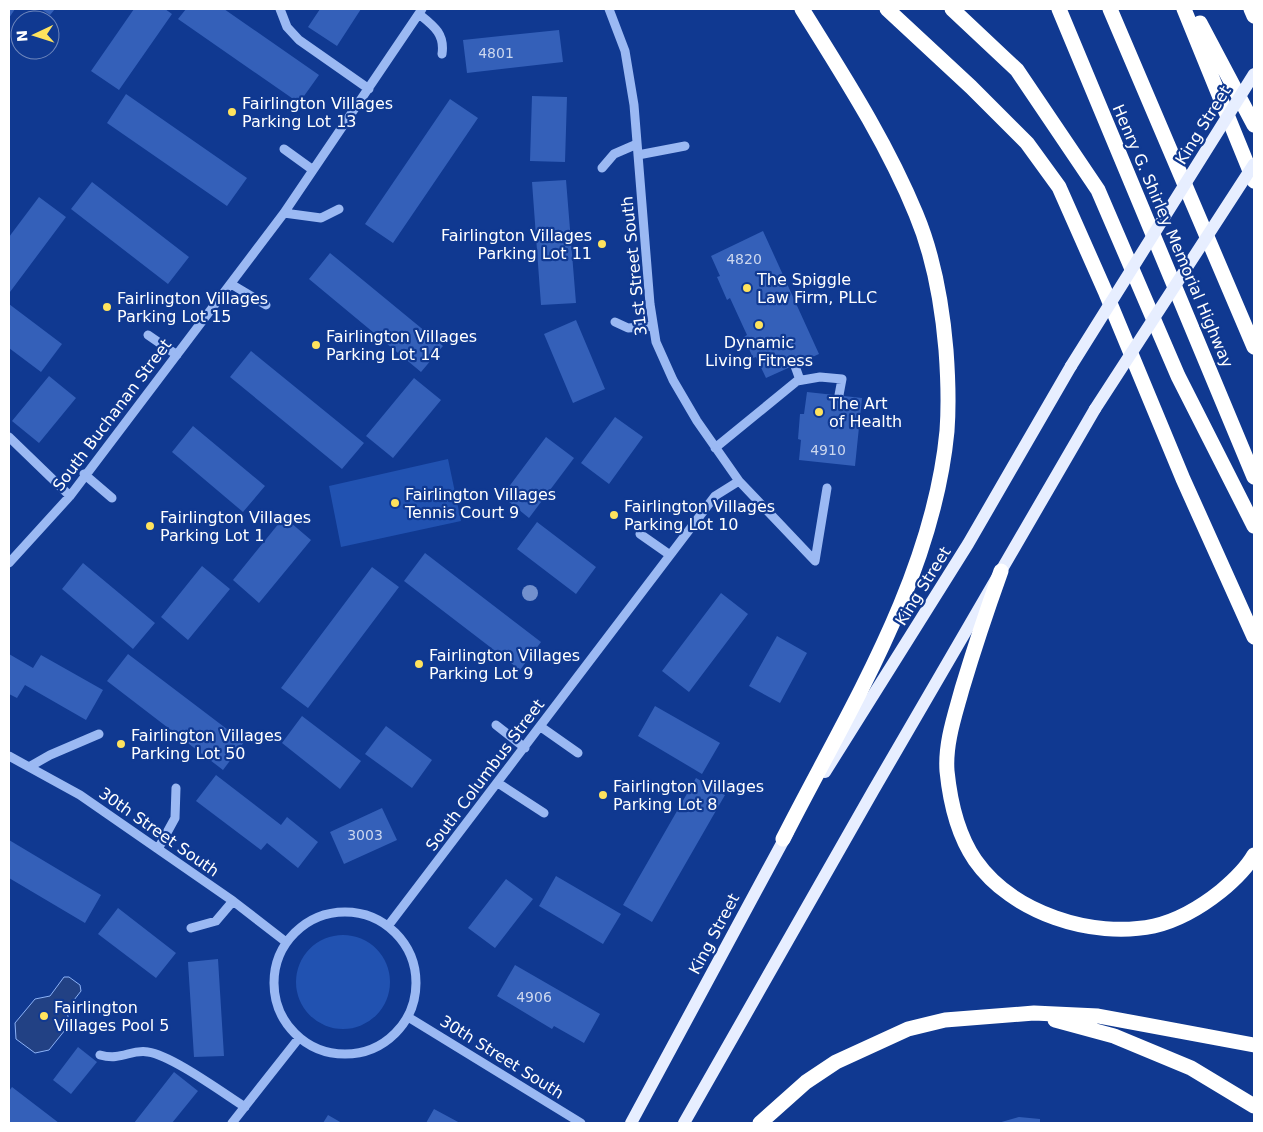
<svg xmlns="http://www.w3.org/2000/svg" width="1263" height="1132" font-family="'DejaVu Sans',sans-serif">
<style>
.green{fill:#2152b1}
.water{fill:#224184;stroke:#8cb2f7}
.building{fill:#3460b9}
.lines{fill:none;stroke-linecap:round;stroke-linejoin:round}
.minor{stroke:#9bb9f3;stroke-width:9}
.major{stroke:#e7eeff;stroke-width:12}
.highway{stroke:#fff;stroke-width:15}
.major-bridge{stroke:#e7eeff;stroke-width:12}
.tree{fill:#7290cd}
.poi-dot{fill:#ffe35d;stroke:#103991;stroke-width:2}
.labels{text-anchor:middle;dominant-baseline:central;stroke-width:4.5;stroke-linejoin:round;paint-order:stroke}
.number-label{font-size:14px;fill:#ccd7ee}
.poi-label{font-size:16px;fill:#fff;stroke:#103991;text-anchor:start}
.street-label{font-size:16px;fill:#fff;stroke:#103991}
</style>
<rect width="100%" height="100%" fill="#103991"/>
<!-- green -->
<path class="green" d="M448,459L461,521L341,547L329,486Z
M296 982a47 47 0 1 1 94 0a47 47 0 1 1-94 0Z"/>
<!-- water -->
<path class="water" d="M64,977H69L80,985L81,991L67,1009L69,1025L49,1050L35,1053L16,1039L15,1023L35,999L50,996Z"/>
<!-- building -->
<path class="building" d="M9,9H15L9,18Z
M41,9H55L50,15Z
M134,9H165L172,14L119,90L91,71Z
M186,9H224L319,75L299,103L178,19Z
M320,9H361L337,46L308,27Z
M559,30L563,62L467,73L463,40Z
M126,94L247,178L227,206L107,123Z
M532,96L567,97L565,162L530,161Z
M450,99L478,118L393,243L365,224Z
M566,180L576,303L541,305L532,182Z
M92,182L189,257L168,284L71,209Z
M39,197L66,217L10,292L9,237Z
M763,231L819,354L766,378L756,357L753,358L744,337L747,335L730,298L727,300L717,277L720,276L711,256Z
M330,253L443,346L421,372L309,279Z
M9,304L62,344L41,372L9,348Z
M576,320L605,389L573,403L544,334Z
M251,351L364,443L342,469L230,377Z
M49,376L76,398L39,443L12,421Z
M414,378L441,400L393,458L366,436Z
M807,392L862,398L855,466L799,460L801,440L798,439L800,414H804Z
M615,417L643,437L609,484L581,463Z
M193,426L265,486L243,512L172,452Z
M546,437L574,458L529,518L502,496Z
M284,517L311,540L259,603L233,580Z
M537,522L596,567L576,594L517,549Z
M425,553L541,642L520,670L404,581Z
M83,563L155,623L133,649L62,589Z
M202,566L230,589L188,640L161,617Z
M372,567L399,587L308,708L281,688Z
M721,593L748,614L689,692L662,671Z
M777,636L807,653L780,703L749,686Z
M9,654L33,668L41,655L103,690L86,720L25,685L17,698L9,694Z
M128,654L244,742L223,770L107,681Z
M655,706L720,743L702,774L638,736Z
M302,716L361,761L340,789L282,743Z
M386,726L432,760L412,788L365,754Z
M216,775L281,825L287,817L318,842L298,868L267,843L261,850L196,801Z
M696,778L725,795L652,922L623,905Z
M382,808L397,840L344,864L330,832Z
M9,840L101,895L85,923L9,878Z
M556,876L621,914L603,944L539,906Z
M506,879L533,899L495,948L468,928Z
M118,908L176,953L156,978L98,934Z
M218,959L224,1056L194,1057L188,962Z
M515,965L600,1014L584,1043L554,1026L552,1029L497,996Z
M78,1047L97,1062L71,1094L53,1080Z
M174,1072L198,1091L172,1123H134Z
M12,1087L25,1097L59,1123H9V1091Z
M434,1109L460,1123H426Z
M328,1115L342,1123H323Z
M1019,1117L1040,1119V1123H998Z"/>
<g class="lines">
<!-- minor -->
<path class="minor" d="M280,9L287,27L299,40L369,89
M609,9L625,51L634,105L650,304L656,342L673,380L697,421L739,481L815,561
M419,14C434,26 445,34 442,54
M284,149L313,170
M638,155L685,146
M602,168L614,154L637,144
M284,213L321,218L339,209
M231,284L266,305
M615,322L628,328L653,326
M148,335L177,355
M795,366L800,380
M9,437L70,496
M715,448L797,381L820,377L842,379L839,395
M84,474L112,498
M640,534L670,555
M815,561L827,488
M9,563L70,496L284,213L422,9
M496,725L525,748
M541,727L578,753
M9,756L80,795L233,901L286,942
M29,767L50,755L99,734
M498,783L544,813
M158,849L175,818L176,788
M274 983a71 71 0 1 1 142 0a71 71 0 1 1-142 0Z
M388,926L715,496L739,481
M191,928L216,921L233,901
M408,1017L581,1123
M100,1055C122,1061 130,1049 148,1052C171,1055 223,1093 245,1107
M232,1123L299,1038"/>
<!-- major -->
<path class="major" d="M825,772L968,544L1071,366
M631,1123L788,832
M684,1123L873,791L1095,409"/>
<!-- highway -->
<path class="highway" d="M887,9L971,87L1027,143L1059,187L1105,291L1183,479L1254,637
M952,9L1017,70L1098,190L1178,376L1254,526
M1059,9L1254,477
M1110,9L1254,347
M1184,9L1254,181
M1251,9L1254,16
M1200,23L1254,125
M1001,571C987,610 974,649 962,689C955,715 945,743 947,771C950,801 958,835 975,860C1012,913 1092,939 1154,926C1180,920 1201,907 1221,891C1233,881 1246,869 1254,855
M783,839C848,711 933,578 947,431C949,404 948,377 946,350C942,303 934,257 916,214C886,141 843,75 802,9
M1055,1020L1114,1036L1191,1068L1254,1106
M760,1123L806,1082L836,1062L908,1029L945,1020L1034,1013L1098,1016L1254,1045"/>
<!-- major-bridge -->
<path class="major-bridge" d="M1071,366L1254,74
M1095,409L1254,164"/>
</g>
<!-- trees -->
<circle class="tree" cx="530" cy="593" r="8"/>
<!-- markers -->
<g class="poi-dot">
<circle cx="232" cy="112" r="5"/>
<circle cx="602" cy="244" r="5"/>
<circle cx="747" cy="288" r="5"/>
<circle cx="107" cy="307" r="5"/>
<circle cx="759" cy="325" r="5"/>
<circle cx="316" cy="345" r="5"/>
<circle cx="819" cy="412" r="5"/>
<circle cx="395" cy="503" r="5"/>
<circle cx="614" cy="515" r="5"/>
<circle cx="150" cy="526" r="5"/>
<circle cx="419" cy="664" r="5"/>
<circle cx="121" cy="744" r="5"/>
<circle cx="603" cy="795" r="5"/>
<circle cx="44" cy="1016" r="5"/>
</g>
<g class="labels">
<!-- number labels -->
<g class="number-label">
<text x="496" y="53">4801</text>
<text x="744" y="259">4820</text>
<text x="828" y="450">4910</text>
<text x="365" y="835">3003</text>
<text x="534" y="997">4906</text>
</g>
<!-- poi labels -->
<g class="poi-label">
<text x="242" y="103">Fairlington Villages<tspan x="242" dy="18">Parking Lot 13</tspan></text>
<text x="592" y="235" text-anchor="end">Fairlington Villages<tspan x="592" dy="18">Parking Lot 11</tspan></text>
<text x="757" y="279">The Spiggle<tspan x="757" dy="18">Law Firm, PLLC</tspan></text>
<text x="117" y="298">Fairlington Villages<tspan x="117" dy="18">Parking Lot 15</tspan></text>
<text x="326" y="336">Fairlington Villages<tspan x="326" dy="18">Parking Lot 14</tspan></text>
<text x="759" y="342" text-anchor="middle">Dynamic<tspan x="759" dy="18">Living Fitness</tspan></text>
<text x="829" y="403">The Art<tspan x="829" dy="18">of Health</tspan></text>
<text x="405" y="494">Fairlington Villages<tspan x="405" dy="18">Tennis Court 9</tspan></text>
<text x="624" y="506">Fairlington Villages<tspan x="624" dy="18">Parking Lot 10</tspan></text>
<text x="160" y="517">Fairlington Villages<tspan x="160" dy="18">Parking Lot 1</tspan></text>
<text x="429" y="655">Fairlington Villages<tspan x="429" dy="18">Parking Lot 9</tspan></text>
<text x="131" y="735">Fairlington Villages<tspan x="131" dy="18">Parking Lot 50</tspan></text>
<text x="613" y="786">Fairlington Villages<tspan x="613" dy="18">Parking Lot 8</tspan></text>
<text x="54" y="1007">Fairlington<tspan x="54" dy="18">Villages Pool 5</tspan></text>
</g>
<!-- street labels -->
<g class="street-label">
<text transform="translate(1203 125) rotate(-58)">King Street</text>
<text transform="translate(1173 236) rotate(67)">Henry G. Shirley Memorial Highway</text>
<text transform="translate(634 266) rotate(-96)">31st Street South</text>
<text transform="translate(112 415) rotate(-53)">South Buchanan Street</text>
<text transform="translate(923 586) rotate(-58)">King Street</text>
<text transform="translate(485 775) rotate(-53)">South Columbus Street</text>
<text transform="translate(159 832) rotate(35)">30th Street South</text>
<text transform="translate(714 934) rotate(-62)">King Street</text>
<text transform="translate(502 1057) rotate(32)">30th Street South</text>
</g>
</g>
<!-- border -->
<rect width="1263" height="1132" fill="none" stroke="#ffffff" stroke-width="20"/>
<!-- north arrow -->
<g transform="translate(35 35) rotate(266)"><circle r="24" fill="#103991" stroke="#7088bd"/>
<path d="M0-4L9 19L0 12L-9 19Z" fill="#ffe35d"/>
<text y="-8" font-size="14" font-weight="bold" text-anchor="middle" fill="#ffffff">N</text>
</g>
</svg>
